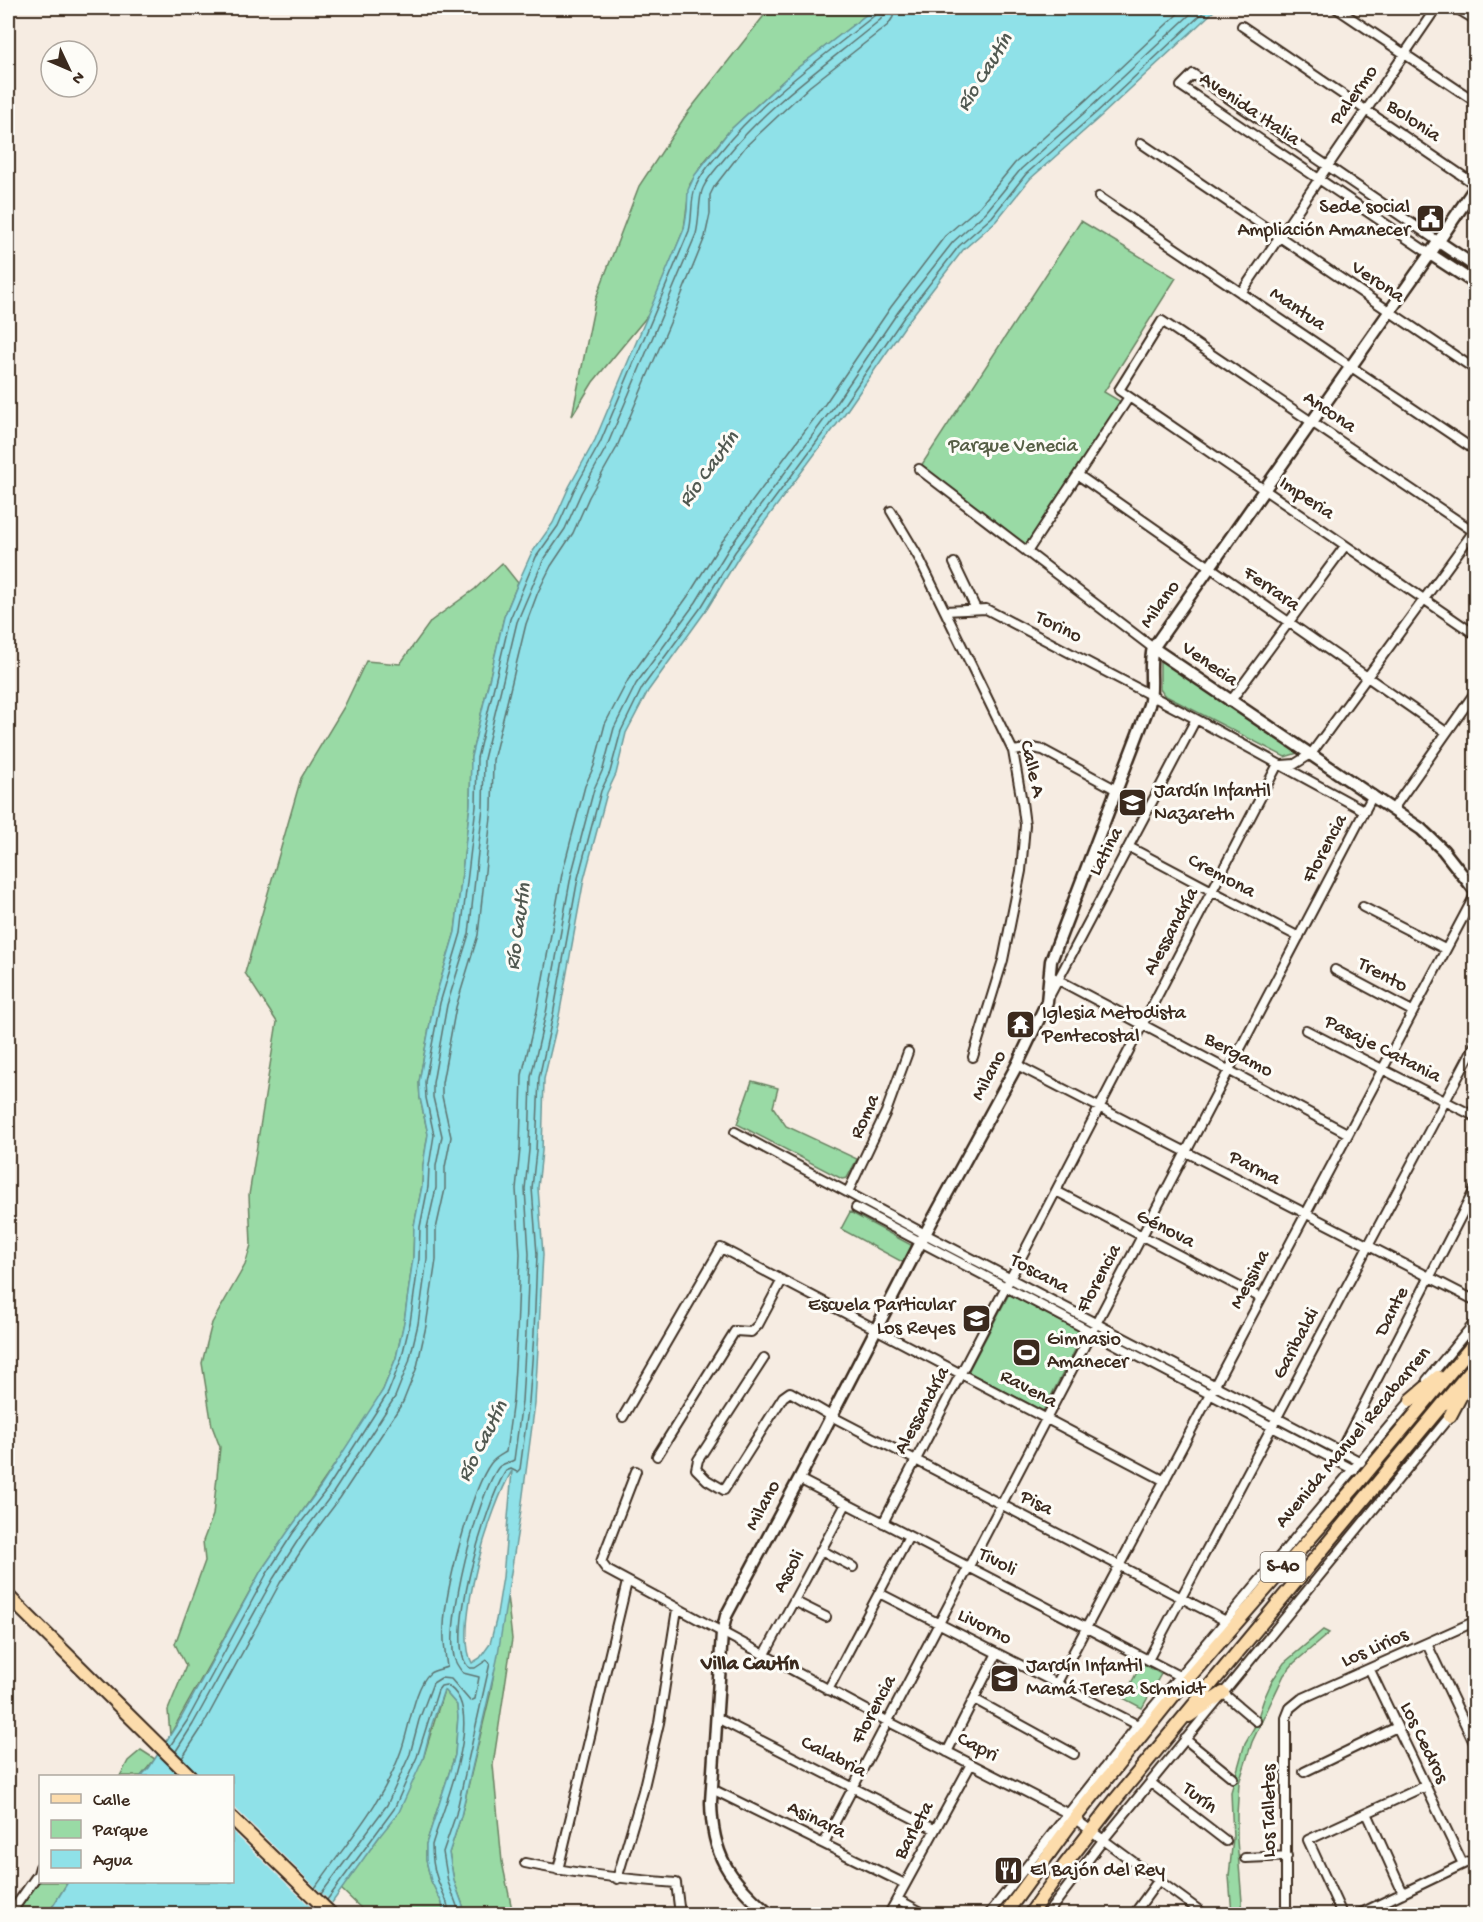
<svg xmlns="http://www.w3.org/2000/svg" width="1483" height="1922" font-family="'Gochi Hand',sans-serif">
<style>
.green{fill:#99daa5;stroke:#6a8262;stroke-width:1.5}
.water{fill:#8fe1e8;stroke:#6d9897;stroke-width:1.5;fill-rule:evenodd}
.pier{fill:#f6ece2}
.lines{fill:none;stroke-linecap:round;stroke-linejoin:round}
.shore{stroke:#5d736f;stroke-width:1.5}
.street-casing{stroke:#3b2a1e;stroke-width:12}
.secondary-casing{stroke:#3b2a1e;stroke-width:15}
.primary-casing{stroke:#3b2a1e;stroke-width:16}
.street{stroke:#fdfcf7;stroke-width:8}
.secondary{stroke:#fdfcf7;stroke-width:10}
.primary{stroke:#fcdcac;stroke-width:12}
.labels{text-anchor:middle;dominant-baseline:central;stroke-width:6;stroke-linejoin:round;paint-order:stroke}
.shield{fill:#fdfcf7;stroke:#75695f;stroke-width:1.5}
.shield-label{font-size:18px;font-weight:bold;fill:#3b2a1e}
.street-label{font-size:20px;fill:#3b2a1e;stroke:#fdfcf7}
.poi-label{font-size:20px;fill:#3b2a1e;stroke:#fdfcf7;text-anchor:start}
.park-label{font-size:20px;fill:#575f46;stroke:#fdfcf7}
.water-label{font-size:21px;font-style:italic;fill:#505850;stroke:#fdfcf7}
.neighbourhood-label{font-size:21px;font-weight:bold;fill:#3b2a1e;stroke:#fdfcf7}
</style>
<rect width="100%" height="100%" fill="#f6ece2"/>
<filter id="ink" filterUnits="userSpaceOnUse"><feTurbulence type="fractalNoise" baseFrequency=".0167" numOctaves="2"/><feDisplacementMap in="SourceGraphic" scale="12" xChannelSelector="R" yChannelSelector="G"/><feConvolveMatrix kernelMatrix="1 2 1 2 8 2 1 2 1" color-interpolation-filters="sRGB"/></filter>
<g filter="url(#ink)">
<!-- green -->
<path class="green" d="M770,8H875L796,69L729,131L704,162L690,184L684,229L649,314L593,382L572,416L596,298L639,186L688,112Z
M1081,221L1176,278L1104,392L1121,402L1029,545L1023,544L917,472Z
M502,563L518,583L504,617L471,757L470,805L455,932L434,1002L419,1082L420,1098L428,1134L423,1165L422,1186L414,1226L413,1258L404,1323L396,1358L383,1390L363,1424L261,1571L170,1735L168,1710L186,1666L175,1644L205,1561L203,1541L213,1515L220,1447L212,1426L202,1363L212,1323L245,1265L251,1245L249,1195L277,1022L245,973L301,778L344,707L366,661L400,664L431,621L475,589Z
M1160,658L1301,752L1285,757L1164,695L1160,689Z
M752,1081L778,1088L773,1107L786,1126L857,1159L847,1178L842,1179L737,1124Z
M850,1212L913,1246L906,1264L841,1229Z
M1009,1294L1084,1333L1043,1411L968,1372Z
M507,1595L512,1639L493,1765L502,1862L513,1914H466L454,1881L449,1853L461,1816L490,1695Z
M1323,1630L1329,1633L1294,1663L1284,1675L1252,1742L1239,1783L1237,1815V1840L1243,1914H1232L1229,1876L1233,1838L1231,1792L1245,1743L1255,1726L1264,1699L1272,1681L1284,1663Z
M1142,1663L1161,1674L1142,1708L1123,1698Z
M444,1690L457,1705L458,1717L455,1755L426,1844V1860L431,1881L442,1903L444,1914H367L341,1889L379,1837L423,1759Z
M141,1750L155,1759L141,1776H120L128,1761Z
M40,1878V1882H68L48,1914H16Z"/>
<!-- water -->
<path class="water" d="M875,8H1217L1101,116L1030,179L996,221L963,250L909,320L843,416L740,555L707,609L648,691L626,733L616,774L607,793L584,879L559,1016L544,1079L542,1151L538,1188L543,1254L535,1403L521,1510L497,1660L461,1816L449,1853L454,1881L466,1914H444L442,1903L431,1881L426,1860V1844L455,1755L458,1717L457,1705L444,1690L432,1724L423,1759L399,1812L379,1837L324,1914H48L68,1882H232V1776H141L149,1768L181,1718L261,1571L289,1530L321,1486L383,1390L396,1358L404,1322L413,1258L414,1226L422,1186L423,1165L428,1134L420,1098L419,1082L434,1002L455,932L470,805L471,757L504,617L518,583L531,554L553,523L569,487L595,440L684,229L687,211L688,190L695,175L729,131L796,69ZM512,1471L503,1577L496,1620L490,1644L480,1658L472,1663C453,1627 491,1505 512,1471Z"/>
<!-- pier -->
<path class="pier" d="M233,1806L334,1905L327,1914H318L232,1831Z"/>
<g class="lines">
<!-- shore -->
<path class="shore" d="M170,1746L187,1721L266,1575L293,1533L327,1489L388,1393L401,1360L410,1323L419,1259L420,1227L428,1187L429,1166L434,1135L426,1098L425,1082L440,1003L461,933L476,806L477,758L510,619L536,557L558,526L574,490L600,443L689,231C693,217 690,198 696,186C701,173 711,163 720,152C763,98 822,58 875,15L878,8
M176,1751L193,1724L273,1579L300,1537L333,1493L395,1397L409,1362L418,1324L427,1259V1228L436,1188V1166L442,1136L433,1097V1083L447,1005L469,934L483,807L484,759L517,622L543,561L565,529L581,493L607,446L696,234C700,220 698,198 703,188C708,177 717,168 725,158C768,104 827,64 880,20L885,14V8
M182,1758L201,1729L280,1583L307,1542L340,1498L403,1402L417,1367L426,1326L436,1260V1229L445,1189V1167L451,1137L442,1096V1083L456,1007L478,935L492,808L493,760L526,624L538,592L551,566L573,533L589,497L616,449L670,323L705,237L710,214V195L714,187L746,146L810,86L888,25L893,17L894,8
M315,1888C346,1843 383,1803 401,1751C408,1733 415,1685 430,1673C435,1670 442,1669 447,1667C445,1654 443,1640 444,1626C445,1591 471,1490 491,1463C495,1458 501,1455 506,1452L513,1400L517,1333L520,1254L516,1189L520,1149L522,1075L537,1011L562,874L585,786L594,766L605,724L628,680L688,596L721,543L825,404L891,307L945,236L980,206L1015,163L1086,100L1184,8
M321,1894L387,1805L410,1754L419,1720L433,1683L441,1678L451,1679L470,1701L475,1699L479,1677L463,1673C459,1668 455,1663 454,1657C446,1621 477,1497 498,1468C502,1463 509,1463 514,1460L522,1401L526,1333L529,1254L525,1189L529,1150L531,1077L546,1013L571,876L594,789L603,769L614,728L636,684L696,602L729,548L832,409L898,312L953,242L986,212L1021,169L1092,106L1197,8
M327,1900L394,1809L417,1757L438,1690L441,1686L446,1685C489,1707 442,1810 432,1845C432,1856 433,1867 437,1878C441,1891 449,1901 449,1914
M460,1914L448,1882L443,1852L456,1814L490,1663L487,1660L475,1668H470C441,1649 488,1496 506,1471L511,1469L517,1472L520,1469L529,1402L534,1334L537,1254L532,1188L536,1151L539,1078L553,1015L578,878L601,791L610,772L621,731L642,688L702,606L735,552L838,413L904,317L959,246L992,217L1026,174L1097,112L1208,8"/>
<defs>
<path id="street" d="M1336,8L1476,102
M1456,8L1476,20
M1242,26L1476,185
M1141,143L1476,370
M1099,197L1476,451
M1430,254L1181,86L1193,74L1439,242
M1241,293L1436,8
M919,469L1153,648
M1078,475L1446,732
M891,511L919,558L1013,751L1022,802L1025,825L1021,871L1003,960L973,1057
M1476,533L1162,321L1119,390L1476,635
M1027,552L1129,397
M954,563L976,609
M945,611L986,609L1196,719L1365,811
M1230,702L1345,546
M1013,751L1033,748L1043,750L1117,790
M1282,765L1295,764L1311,754L1476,528
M1393,809L1476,691
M1129,847L1299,937
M1363,907L1445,949
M1335,970L1412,1011
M1049,975L1347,1133
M1050,995L1196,719
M1306,1030L1476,1117
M1017,1065L1476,1301
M735,1132L925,1234L1361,1462
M1056,1191L1261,1298
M848,1192L886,1112L908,1052
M856,1208L1354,1470
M764,1358L698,1460L696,1469L707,1480L724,1490L783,1397L790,1392L831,1416L1226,1621
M1427,1380L1476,1321
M623,1417L721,1248L1165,1481
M1340,1451L1476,1187
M657,1456L735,1331L751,1332L758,1325L782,1280
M636,1471L601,1562L607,1570L887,1721L1067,1813L1204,1914
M799,1479L1179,1676
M883,1523L1278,764
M821,1550L853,1567
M879,1593L1138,1725
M794,1601L826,1617
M1427,1644L1476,1747
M764,1656L846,1504
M1148,1660L1476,1043
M1370,1670L1463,1864
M1057,1683L1476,893
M828,1690L909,1536
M1223,1693L1256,1721
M974,1699L1074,1754
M717,1718L934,1829
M1185,1739L1233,1778
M947,1752L997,1653
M1304,1772L1397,1727
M1151,1783L1226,1841
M712,1789L905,1884
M1367,1813L1403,1893
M824,1843L1373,795
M1245,1858L1287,1856
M525,1863C575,1874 625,1879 676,1883L680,1914
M558,1870L627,1582
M617,1879L643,1791L659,1723L677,1609
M897,1899L925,1914
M10,1914L38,1874L40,1867
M889,1914L971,1764
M989,1914L1138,1725L1412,1399
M1047,1914L1104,1839L1450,1416
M1134,1914L1158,1881
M1286,1914V1718L1290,1708L1301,1699L1476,1621
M1342,1914L1308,1840L1425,1786
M1359,1914L1476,1858"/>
<path id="secondary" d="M1439,242L1476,267
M1430,254L1476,284
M1153,648L1421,829L1443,850L1476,892
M769,1914C729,1880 712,1856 711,1802L722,1633L726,1616L799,1479L925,1234L1017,1065L1047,1002L1051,961L1149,705C1154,686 1148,666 1153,648L1430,254L1476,186"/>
<path id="primary" d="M1411,1400L1438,1377
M1450,1416L1469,1380
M8,1596L190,1776
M1189,1716L1223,1693
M232,1818L331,1914
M1005,1914L1075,1818L1178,1690L1359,1482L1476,1341
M1030,1914L1064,1866L1116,1799L1476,1364"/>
</defs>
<!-- street casing -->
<use href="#street" class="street-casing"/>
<!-- secondary casing -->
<use href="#secondary" class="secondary-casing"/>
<!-- primary casing -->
<use href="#primary" class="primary-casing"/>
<!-- street -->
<use href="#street" class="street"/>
<!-- secondary -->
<use href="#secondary" class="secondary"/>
<!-- primary -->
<use href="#primary" class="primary"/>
</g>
</g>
<!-- icons -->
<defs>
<symbol id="civic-square" viewBox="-11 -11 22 22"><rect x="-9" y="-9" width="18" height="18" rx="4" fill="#3b2a1e" stroke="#fdfcf7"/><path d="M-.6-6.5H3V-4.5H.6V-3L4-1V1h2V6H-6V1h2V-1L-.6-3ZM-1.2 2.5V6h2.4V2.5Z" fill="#fff"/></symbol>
<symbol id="school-square" viewBox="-11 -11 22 22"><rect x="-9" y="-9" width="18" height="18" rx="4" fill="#3b2a1e" stroke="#fdfcf7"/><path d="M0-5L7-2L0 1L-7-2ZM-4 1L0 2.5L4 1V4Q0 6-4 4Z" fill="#fff"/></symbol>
<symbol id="temple-square" viewBox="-11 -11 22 22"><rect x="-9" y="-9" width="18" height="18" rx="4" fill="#3b2a1e" stroke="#fdfcf7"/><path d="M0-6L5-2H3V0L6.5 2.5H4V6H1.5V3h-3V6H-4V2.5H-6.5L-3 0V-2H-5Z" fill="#fff"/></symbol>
<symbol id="stadium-square" viewBox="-11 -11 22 22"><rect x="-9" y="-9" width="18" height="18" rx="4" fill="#3b2a1e" stroke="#fdfcf7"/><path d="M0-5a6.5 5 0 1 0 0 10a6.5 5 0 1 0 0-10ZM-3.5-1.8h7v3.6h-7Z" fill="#fff"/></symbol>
<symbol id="restaurant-square" viewBox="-11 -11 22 22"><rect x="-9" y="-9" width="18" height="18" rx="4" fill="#3b2a1e" stroke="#fdfcf7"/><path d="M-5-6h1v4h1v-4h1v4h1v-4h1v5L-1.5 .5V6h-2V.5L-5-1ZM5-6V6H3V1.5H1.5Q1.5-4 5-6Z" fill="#fff"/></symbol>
</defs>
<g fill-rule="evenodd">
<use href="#civic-square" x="1414" y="202" width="33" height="33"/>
<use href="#school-square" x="1116" y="786" width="33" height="33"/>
<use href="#temple-square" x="1004" y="1008" width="33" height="33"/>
<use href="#school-square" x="960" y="1302" width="33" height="33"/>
<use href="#stadium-square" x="1010" y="1336" width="33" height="33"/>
<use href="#school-square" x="988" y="1662" width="33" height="33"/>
<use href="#restaurant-square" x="992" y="1854" width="33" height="33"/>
</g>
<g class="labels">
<!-- shield labels -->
<rect class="shield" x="1260.5" y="1552" width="45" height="30" rx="4.5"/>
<g class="shield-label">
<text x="1283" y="1567">S-40</text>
</g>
<!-- street labels -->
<g class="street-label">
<text transform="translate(1355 96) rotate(-55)">Palermo</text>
<text transform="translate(1249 110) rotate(34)">Avenida Italia</text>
<text transform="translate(1413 122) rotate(34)">Bolonia</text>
<text transform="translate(1377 283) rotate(34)">Verona</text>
<text transform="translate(1297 310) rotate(34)">Mantua</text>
<text transform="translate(1329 413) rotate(34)">Ancona</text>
<text transform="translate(1306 499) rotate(34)">Imperia</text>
<text transform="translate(1271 590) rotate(35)">Ferrara</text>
<text transform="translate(1161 605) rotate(-54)">Milano</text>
<text transform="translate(1058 628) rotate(27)">Torino</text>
<text transform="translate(1209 665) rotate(35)">Venecia</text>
<text transform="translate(1031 769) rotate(77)">Calle A</text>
<text transform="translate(1326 849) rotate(-62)">Florencia</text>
<text transform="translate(1107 852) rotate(-62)">Latina</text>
<text transform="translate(1221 877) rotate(28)">Cremona</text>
<text transform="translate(1172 932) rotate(-62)">Alessandría</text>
<text transform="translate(1382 976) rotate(28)">Trento</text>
<text transform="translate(1382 1050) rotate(27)">Pasaje Catania</text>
<text transform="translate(1238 1056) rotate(28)">Bergamo</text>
<text transform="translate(990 1076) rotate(-62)">Milano</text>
<text transform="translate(866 1117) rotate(-66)">Roma</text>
<text transform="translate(1254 1169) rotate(27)">Parma</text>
<text transform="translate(1165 1230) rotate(27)">Génova</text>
<text transform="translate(1039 1275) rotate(28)">Toscana</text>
<text transform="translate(1100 1279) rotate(-62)">Florencia</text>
<text transform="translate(1251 1280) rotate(-62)">Messina</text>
<text transform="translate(1393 1312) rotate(-63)">Dante</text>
<text transform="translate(1297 1344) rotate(-62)">Garibaldi</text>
<text transform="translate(1028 1390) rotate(28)">Ravena</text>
<text transform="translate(923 1411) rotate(-62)">Alessandría</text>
<text transform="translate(1354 1438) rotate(-50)">Avenida Manuel Recabarren</text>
<text transform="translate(1036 1504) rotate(27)">Pisa</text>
<text transform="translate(764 1506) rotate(-62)">Milano</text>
<text transform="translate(997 1563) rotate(27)">Tivoli</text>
<text transform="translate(790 1572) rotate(-62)">Ascoli</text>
<text transform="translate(984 1628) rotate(27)">Livorno</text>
<text transform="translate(1375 1649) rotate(-24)">Los Lirios</text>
<text transform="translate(875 1710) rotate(-62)">Florencia</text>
<text transform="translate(1423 1743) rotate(64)">Los Cedros</text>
<text transform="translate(977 1748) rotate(27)">Capri</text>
<text transform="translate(833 1758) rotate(27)">Calabria</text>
<text transform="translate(1199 1799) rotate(38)">Turín</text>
<text transform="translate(1270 1811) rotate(-90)">Los Talletes</text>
<text transform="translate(816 1821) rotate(26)">Asinara</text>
<text transform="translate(915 1831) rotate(-61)">Barleta</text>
</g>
<!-- poi labels -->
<g class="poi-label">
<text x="1410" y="208" text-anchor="end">Sede social<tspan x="1410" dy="23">Ampliación Amanecer</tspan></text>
<text x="1154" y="792">Jardín Infantil<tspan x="1154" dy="23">Nazareth</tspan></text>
<text x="1042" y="1014">Iglesia Metodista<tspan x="1042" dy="23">Pentecostal</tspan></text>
<text x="955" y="1306" text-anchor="end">Escuela Particular<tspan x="955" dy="23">Los Reyes</tspan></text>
<text x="1047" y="1340">Gimnasio<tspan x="1047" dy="23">Amanecer</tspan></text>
<text x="1026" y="1667">Jardín Infantil<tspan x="1026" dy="23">Mamá Teresa Schmidt</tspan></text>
<text x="1030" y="1871">El Bajón del Rey</text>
</g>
<!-- park labels -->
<g class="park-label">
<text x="1013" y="447">Parque Venecia</text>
</g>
<!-- water labels -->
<g class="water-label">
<text transform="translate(986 73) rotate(-58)">Río Cautín</text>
<text transform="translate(710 470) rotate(-54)">Río Cautín</text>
<text transform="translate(520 927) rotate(-82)">Río Cautín</text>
<text transform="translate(484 1442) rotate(-63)">Río Cautín</text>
</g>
<!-- neighbourhood labels -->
<g class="neighbourhood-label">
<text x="750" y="1665">Villa Cautín</text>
</g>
</g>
<!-- margin -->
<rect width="1483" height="1922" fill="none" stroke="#fdfcf7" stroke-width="30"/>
<rect x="15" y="15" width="1453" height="1892" fill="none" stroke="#3b2a1e" stroke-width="2" filter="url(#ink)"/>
<!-- legend -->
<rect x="39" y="1775" width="195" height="108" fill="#fdfcf7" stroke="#afa8a0" stroke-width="1.5"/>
<rect x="51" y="1794" width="30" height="9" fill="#fcdcac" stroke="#afa8a0" stroke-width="1.5"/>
<text x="93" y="1805" font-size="18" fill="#3b2a1e">Calle</text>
<rect x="51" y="1820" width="30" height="18" fill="#99daa5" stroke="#afa8a0" stroke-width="1.5"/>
<text x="93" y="1835" font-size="18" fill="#3b2a1e">Parque</text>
<rect x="51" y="1850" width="30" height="18" fill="#8fe1e8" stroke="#afa8a0" stroke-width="1.5"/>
<text x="93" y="1865" font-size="18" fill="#3b2a1e">Agua</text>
<!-- north arrow -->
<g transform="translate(69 69) rotate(134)"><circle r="28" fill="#fdfcf7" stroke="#afa8a0" stroke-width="1.5"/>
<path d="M0-4.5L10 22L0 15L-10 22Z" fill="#3b2a1e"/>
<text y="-9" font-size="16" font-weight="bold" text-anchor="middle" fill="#3b2a1e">N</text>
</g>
</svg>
